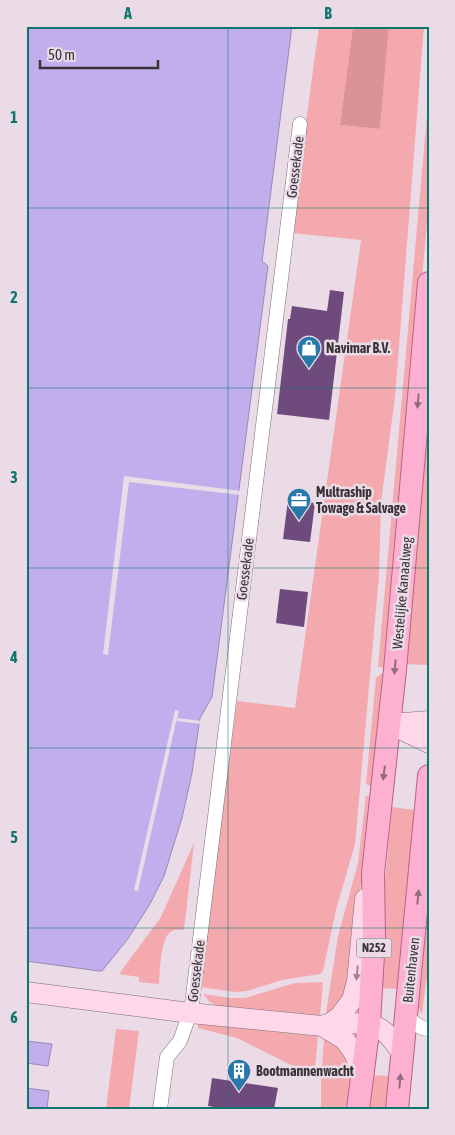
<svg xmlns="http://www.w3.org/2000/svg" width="455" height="1135" font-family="'Asap Condensed',sans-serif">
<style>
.green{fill:#f3a9ae}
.forest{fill:#db9398}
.water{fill:#c1afed;stroke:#988ab6}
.pier{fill:#eadbe6}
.building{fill:#6f4a7c}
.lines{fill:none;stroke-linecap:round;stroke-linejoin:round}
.street-casing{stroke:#7c6e78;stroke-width:15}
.secondary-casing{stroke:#7c6e78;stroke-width:21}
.primary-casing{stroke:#b86286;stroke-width:24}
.street{stroke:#fff;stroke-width:14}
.secondary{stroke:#fed7e8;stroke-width:20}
.primary{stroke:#fdb0d0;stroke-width:22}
.oneway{fill:#916b7c}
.oneway2{fill:#9c8590}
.grid{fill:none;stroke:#0f766e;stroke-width:1;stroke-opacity:0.55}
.labels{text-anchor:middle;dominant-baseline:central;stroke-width:5;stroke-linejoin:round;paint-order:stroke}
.shield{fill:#eadbe6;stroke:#6e656c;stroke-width:1}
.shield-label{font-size:12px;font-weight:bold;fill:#393337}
.street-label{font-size:14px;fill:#393337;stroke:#eadbe6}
.poi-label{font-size:14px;font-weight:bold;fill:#393337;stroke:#eadbe6;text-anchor:start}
.neatline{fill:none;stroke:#0f766e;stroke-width:2}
.grid-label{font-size:16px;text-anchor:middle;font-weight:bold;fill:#0f766e}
</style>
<rect width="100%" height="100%" fill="#eadbe6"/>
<!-- green -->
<path class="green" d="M319,26H353L340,125L380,129L389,26H424L395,397L381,503L379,575L355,844L336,910L323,971L320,974L282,980L247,991L235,992L200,987L237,701L295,708L361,240L291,233Z
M429,93V201L387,668L378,667Z
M429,398L428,665L405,664Z
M381,674H386L375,788L366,784L376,678Z
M366,796H374L355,924L347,996L336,1009L326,1013L338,936L358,863Z
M392,807L414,810L399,989L375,988Z
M194,843L184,930C180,930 176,929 172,931C160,936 160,972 159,984L139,982V977L119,974L161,917Z
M429,902V978L426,982L422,1014L417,1006Z
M323,982L320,1016L219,1007L210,1002L203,994L230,998H245L295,983Z
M198,1024L318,1036L315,1068L313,1071L293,1066L237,1038L198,1028Z
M116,1029L139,1031L129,1109H106Z
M427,1035H429V1109H428Z
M324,1038C333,1042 345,1047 348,1057C353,1070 348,1095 347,1109H321V1082Z
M368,1075L392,1076L389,1109H365Z"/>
<!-- forest -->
<path class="forest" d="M353,26H389L380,129L340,125Z"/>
<!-- water -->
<path class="water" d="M26,26H292L262,261L268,266L212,697L200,718L192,773L182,818L164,876L150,904L127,940L102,971H99L26,961Z
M26,1041L52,1044L48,1066L26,1063Z
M26,1088L49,1091L47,1109H26Z"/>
<!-- pier -->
<path class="pier" d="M124,476L241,491L240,495L129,482L108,655L103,654Z
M175,710L179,711L177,718L202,721V724L177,721V718L138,891L134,890Z"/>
<!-- building -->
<path class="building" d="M330,290L344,292L329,420L277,414L288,319H290L292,306L327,311Z
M288,500L315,503L310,542L283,539Z
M280,589L308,592L304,627L276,623Z
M212,1078L278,1088L274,1109H228L208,1106Z"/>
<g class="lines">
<defs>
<path id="street" d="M406,1014C412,1021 419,1029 429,1029
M160,1109L167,1057L180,1041L190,1013L192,1004L300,124"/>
<path id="secondary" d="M390,724L429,743
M391,724L429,721
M26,992L190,1013L322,1026C332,1022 340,1022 350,1023C381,1024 384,1028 402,1053
M332,1022L340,1016L352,1000L357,981L365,899
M322,1026L345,1040L354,1053L362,1073"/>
<path id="primary" d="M358,1109L369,1024L374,937L373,873L395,670L429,283
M397,1109L429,776"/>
</defs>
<!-- street casing -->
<use href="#street" class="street-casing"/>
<!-- secondary casing -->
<use href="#secondary" class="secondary-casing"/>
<!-- primary casing -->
<use href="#primary" class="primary-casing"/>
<!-- street -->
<use href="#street" class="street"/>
<!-- secondary -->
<use href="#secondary" class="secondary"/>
<!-- primary -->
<use href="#primary" class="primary"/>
</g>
<!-- one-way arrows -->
<defs><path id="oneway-solid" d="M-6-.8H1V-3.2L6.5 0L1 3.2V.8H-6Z" transform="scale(1.25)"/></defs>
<g class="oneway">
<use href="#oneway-solid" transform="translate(418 401) rotate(95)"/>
<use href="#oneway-solid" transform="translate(395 667) rotate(95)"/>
<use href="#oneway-solid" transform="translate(384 773) rotate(97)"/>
<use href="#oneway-solid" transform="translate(418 897) rotate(-85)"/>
<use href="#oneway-solid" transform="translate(400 1081) rotate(-85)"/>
</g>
<use class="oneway2" href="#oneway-solid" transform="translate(357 973) rotate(96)"/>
<!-- grid -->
<path class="grid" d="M228,26V1109M26,208H429M26,388H429M26,568H429M26,748H429M26,928H429"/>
<!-- icons -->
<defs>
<symbol id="shop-pin" viewBox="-11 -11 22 30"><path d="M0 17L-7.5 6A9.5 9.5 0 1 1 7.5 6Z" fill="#2779aa" stroke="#eadbe6"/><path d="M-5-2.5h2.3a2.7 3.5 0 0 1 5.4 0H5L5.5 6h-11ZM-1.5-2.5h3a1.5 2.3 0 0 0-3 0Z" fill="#fff"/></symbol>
<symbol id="office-pin" viewBox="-11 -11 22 30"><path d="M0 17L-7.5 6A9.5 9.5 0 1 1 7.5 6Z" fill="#2779aa" stroke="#eadbe6"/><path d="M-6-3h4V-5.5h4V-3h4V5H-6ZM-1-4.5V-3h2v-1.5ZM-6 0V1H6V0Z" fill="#fff"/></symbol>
<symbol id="building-pin" viewBox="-11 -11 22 30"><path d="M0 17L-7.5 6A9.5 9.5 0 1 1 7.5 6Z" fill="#2779aa" stroke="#eadbe6"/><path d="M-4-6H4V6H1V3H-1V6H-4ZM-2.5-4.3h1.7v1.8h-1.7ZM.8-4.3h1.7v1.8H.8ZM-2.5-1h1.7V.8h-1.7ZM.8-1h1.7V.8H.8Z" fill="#fff"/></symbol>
</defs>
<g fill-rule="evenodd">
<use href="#shop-pin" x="295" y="334" width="28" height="38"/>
<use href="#office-pin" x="285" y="486" width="28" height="38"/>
<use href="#building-pin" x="225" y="1057" width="28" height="38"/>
</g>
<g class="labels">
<!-- shield labels -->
<rect class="shield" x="356.5" y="938.5" width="35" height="19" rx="4"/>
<g class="shield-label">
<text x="374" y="948">N252</text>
</g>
<!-- street labels -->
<g class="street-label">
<text transform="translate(295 167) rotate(-83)">Goessekade</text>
<text transform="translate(245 569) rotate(-83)">Goessekade</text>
<text transform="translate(402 593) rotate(-85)">Westelijke Kanaalweg</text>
<text transform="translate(411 970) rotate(-84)">Buitenhaven</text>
<text transform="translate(196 971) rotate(-83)">Goessekade</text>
</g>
<!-- poi labels -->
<g class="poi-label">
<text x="326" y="348">Navimar B.V.</text>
<text x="316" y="492">Multraship<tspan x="316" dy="16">Towage &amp; Salvage</tspan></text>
<text x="256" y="1071">Bootmannenwacht</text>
</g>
</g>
<!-- border -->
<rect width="455" height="1135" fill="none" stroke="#eadbe6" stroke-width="55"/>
<!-- scale -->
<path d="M40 60v8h118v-8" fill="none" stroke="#393337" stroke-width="2.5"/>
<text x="48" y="60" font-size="15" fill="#393337" stroke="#eadbe6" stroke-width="4" paint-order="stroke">50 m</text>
<rect x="28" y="28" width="400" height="1080" class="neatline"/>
<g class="grid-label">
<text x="128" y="19">A</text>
<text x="328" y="19">B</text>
<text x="14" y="123">1</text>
<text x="14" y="303">2</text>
<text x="14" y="483">3</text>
<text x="14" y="663">4</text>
<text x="14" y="843">5</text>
<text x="14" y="1023">6</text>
</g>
</svg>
